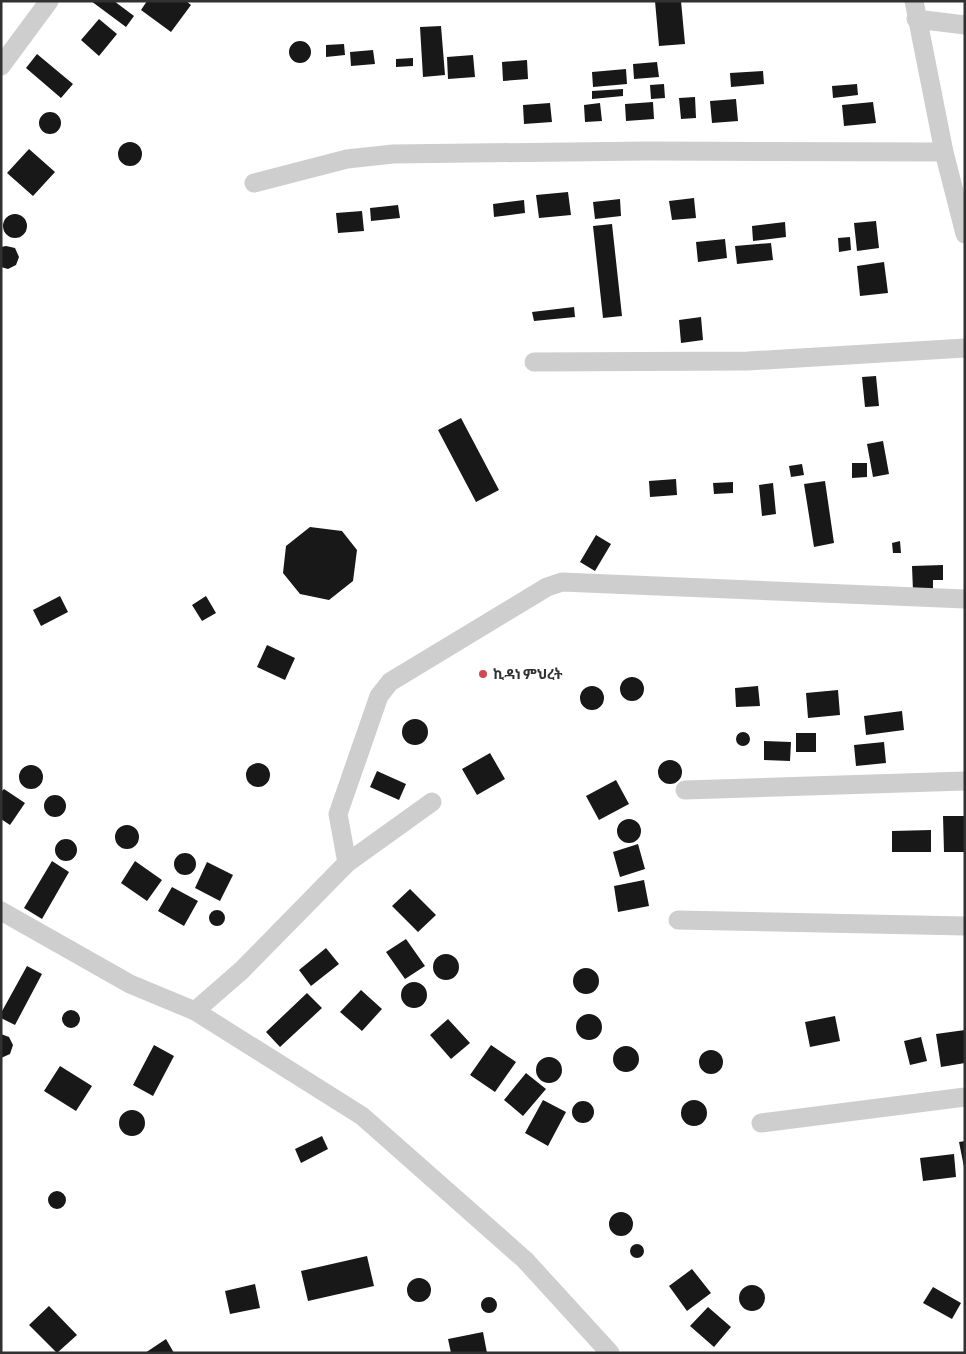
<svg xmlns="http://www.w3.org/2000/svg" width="966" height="1354" font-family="'Sofia Sans Condensed','Noto Sans Ethiopic',sans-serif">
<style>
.building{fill:#181818}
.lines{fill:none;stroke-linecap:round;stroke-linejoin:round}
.minor{stroke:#cecece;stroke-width:19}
.poi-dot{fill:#d24955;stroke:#fff;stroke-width:2}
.labels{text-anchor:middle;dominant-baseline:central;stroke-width:5;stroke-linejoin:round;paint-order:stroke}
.poi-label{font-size:14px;font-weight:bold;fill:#313131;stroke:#fff;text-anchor:start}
</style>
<rect width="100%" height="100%" fill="#fff"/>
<!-- building -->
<path class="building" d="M91,1H114L134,16L126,27Z
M147,1H186L191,5L171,32L141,10Z
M655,1H681L685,44L659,46Z
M99,19L117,34L99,56L81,40Z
M441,26L445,75L423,77L420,27Z
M289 52a11 11 0 1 1 22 0a11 11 0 1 1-22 0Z
M344,44L345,55L326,57V45Z
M373,50L375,64L351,66L350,52Z
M37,54L73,84L61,98L26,68Z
M473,55L475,77L448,79L447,57Z
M413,58V66L396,67V59Z
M527,60L528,79L503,81L502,62Z
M657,62L659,77L634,79L633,64Z
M626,69L627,84L593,87L592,72Z
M763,71L764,84L731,87L730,73Z
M664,84L665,98L651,99L650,85Z
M857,84L858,95L833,98L832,86Z
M623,89V96L592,99V91Z
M695,97L696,118L681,119L679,98Z
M736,99L738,121L712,123L710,101Z
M653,102L654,119L626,121L625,104Z
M873,102L876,123L844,126L842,105Z
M550,103L552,122L524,124L523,105Z
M600,103L602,121L585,122L584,105Z
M39 123a11 11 0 1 1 22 0a11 11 0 1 1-22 0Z
M118 154a12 12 0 1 1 24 0a12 12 0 1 1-24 0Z
M29,149L55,172L33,196L7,173Z
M568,192L571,215L539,218L536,195Z
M694,198L696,218L672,220L669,201Z
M620,199L621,216L595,219L593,202Z
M524,200L525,213L494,217L493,204Z
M398,205L400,218L371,221L370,208Z
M362,211L364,231L338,233L336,213Z
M3 226a12 12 0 1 1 24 0a12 12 0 1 1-24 0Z
M876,221L879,248L857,251L854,223Z
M785,222L786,237L753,241L752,226Z
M612,224L622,316L603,318L593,226Z
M850,237L851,250L839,252L838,238Z
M725,239L727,258L698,262L696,242Z
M771,243L773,260L737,264L735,246Z
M6,246L15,248L19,257L16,265L8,269L1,267V247Z
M884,262L888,293L860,296L857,266Z
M574,307L575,317L534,321L532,312Z
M701,317L703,340L681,343L679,320Z
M876,376L879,406L865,407L862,377Z
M461,418L499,490L476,502L438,430Z
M883,441L889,474L873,477L867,444Z
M852,463H867V477L852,478Z
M802,464L804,475L791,477L789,466Z
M676,479L677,495L650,497L649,481Z
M825,481L834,543L814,547L804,484Z
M733,482V493L714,494L713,483Z
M773,483L776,514L762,516L759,485Z
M310,527L342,531L357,550L353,581L329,600L300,594L283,573L286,546Z
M596,535L611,544L595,571L580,562Z
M900,541L901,553H893L892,543Z
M943,565V580H933V591H913L912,566Z
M60,596L68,612L41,626L33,610Z
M206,596L216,613L202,621L192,605Z
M267,645L295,658L285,680L257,667Z
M620 689a12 12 0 1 1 24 0a12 12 0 1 1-24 0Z
M758,686L760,706L736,707L735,688Z
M580 698a12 12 0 1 1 24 0a12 12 0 1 1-24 0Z
M838,690L840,715L808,718L806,693Z
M902,711L904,730L866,735L864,716Z
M402 732a13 13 0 1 1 26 0a13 13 0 1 1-26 0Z
M736 739a7 7 0 1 1 14 0a7 7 0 1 1-14 0Z
M796,733H816V752H796Z
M764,741L791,742L790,761L764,760Z
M884,742L886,763L856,766L854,745Z
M490,753L505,779L477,795L462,769Z
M658 772a12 12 0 1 1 24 0a12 12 0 1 1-24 0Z
M246 775a12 12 0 1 1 24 0a12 12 0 1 1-24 0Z
M19 777a12 12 0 1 1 24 0a12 12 0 1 1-24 0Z
M377,771L406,784L399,800L370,787Z
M616,780L629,804L599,820L586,796Z
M4,789L25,803L10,825L1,819V792Z
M44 806a11 11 0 1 1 22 0a11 11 0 1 1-22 0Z
M943,816H965V852H944Z
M617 831a12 12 0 1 1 24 0a12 12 0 1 1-24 0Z
M115 837a12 12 0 1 1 24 0a12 12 0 1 1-24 0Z
M931,830V852H892V831Z
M55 850a11 11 0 1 1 22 0a11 11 0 1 1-22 0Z
M638,844L645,869L620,877L613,852Z
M174 864a11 11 0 1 1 22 0a11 11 0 1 1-22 0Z
M52,861L69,872L42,919L24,908Z
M135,861L162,880L147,901L121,883Z
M207,862L233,875L220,901L195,888Z
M644,880L649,906L618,912L614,886Z
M172,887L198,901L184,926L158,911Z
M410,889L436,915L418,932L392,906Z
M209 918a8 8 0 1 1 16 0a8 8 0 1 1-16 0Z
M406,939L425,966L405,979L386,952Z
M326,948L339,964L311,986L299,970Z
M433 967a13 13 0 1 1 26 0a13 13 0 1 1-26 0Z
M27,966L42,974L15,1025L1,1018V1013Z
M573 981a13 13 0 1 1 26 0a13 13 0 1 1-26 0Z
M401 995a13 13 0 1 1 26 0a13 13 0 1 1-26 0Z
M361,990L382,1009L362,1031L340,1012Z
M307,993L322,1008L280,1047L266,1032Z
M62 1019a9 9 0 1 1 18 0a9 9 0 1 1-18 0Z
M576 1027a13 13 0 1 1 26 0a13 13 0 1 1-26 0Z
M835,1016L840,1041L810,1047L805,1022Z
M448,1019L470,1043L451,1059L430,1035Z
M965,1030V1063L941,1067L936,1034Z
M1,1034L9,1037L13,1045L10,1054L1,1058Z
M921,1037L927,1061L910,1065L904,1041Z
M154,1045L174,1056L153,1096L133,1085Z
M491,1045L516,1062L495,1092L470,1075Z
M613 1059a13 13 0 1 1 26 0a13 13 0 1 1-26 0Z
M699 1062a12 12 0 1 1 24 0a12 12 0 1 1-24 0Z
M536 1070a13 13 0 1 1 26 0a13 13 0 1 1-26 0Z
M60,1066L92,1086L76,1111L44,1091Z
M526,1073L546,1089L523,1116L504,1100Z
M681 1113a13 13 0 1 1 26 0a13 13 0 1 1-26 0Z
M543,1100L566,1112L548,1146L525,1133Z
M572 1112a11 11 0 1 1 22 0a11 11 0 1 1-22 0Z
M119 1123a13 13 0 1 1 26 0a13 13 0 1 1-26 0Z
M322,1136L328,1149L301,1163L295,1149Z
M965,1141V1166L964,1167L959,1142Z
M954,1154L956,1177L923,1181L920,1158Z
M48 1200a9 9 0 1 1 18 0a9 9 0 1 1-18 0Z
M609 1224a12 12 0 1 1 24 0a12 12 0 1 1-24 0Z
M630 1251a7 7 0 1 1 14 0a7 7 0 1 1-14 0Z
M367,1256L374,1286L308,1301L301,1271Z
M692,1269L711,1293L687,1311L669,1286Z
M407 1290a12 12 0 1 1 24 0a12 12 0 1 1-24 0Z
M255,1284L260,1308L230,1314L225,1291Z
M739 1298a13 13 0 1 1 26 0a13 13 0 1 1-26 0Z
M933,1287L961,1303L952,1319L923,1303Z
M481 1305a8 8 0 1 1 16 0a8 8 0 1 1-16 0Z
M49,1306L77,1335L57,1353L29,1325Z
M708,1307L731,1327L714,1347L690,1326Z
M483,1332L487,1353H451L448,1339Z
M166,1339L174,1353H145Z"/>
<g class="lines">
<!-- minor -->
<path class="minor" d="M914,1L944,152L965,234
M916,19L965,25
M1,66L49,1
M254,183L347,159L393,154L648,151L944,152
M534,362L748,361L965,348
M685,790L965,781
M347,863L432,802
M1,911L130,984L195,1011L362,1116L525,1260L610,1353
M678,920L965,926
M195,1011L242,970L347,863L338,814L379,696L390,682L547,587L562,582L965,599
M761,1123L965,1097"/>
</g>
<!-- markers -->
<circle class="poi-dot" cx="483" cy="674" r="5"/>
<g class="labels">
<!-- poi labels -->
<g class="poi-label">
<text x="493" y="674">ኪዳነ ምህረት</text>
</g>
</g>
<!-- border -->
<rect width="966" height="1354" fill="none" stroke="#313131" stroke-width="5"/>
</svg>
